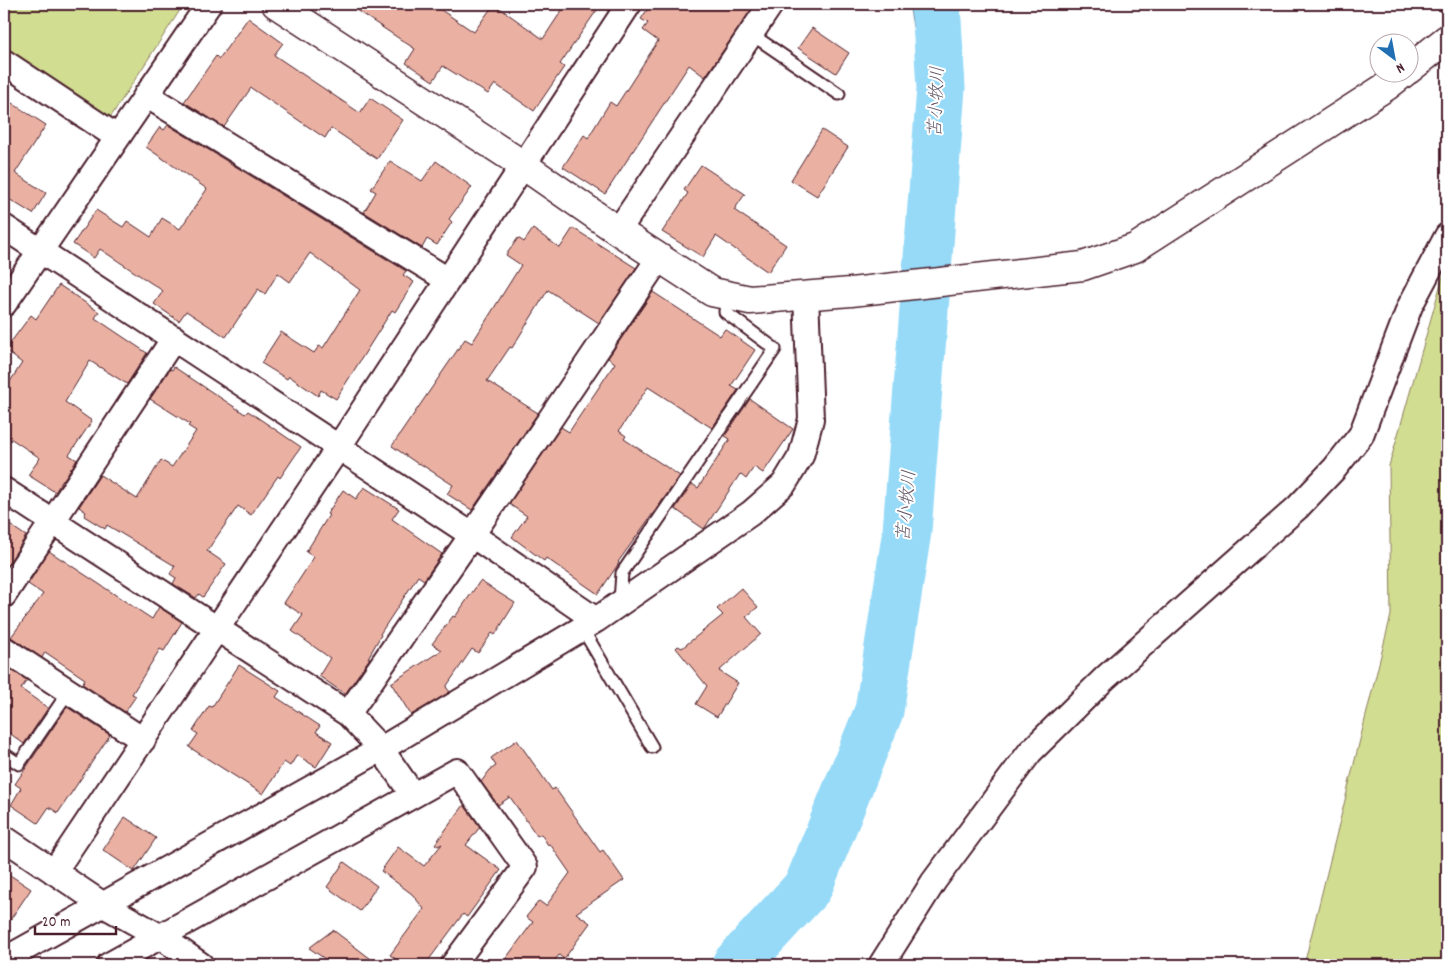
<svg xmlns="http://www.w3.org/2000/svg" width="1451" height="969" font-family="Dekko,'Klee One',sans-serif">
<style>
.green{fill:#d1dd91;stroke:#8e7e5e}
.water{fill:#96daf8;stroke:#788fa6}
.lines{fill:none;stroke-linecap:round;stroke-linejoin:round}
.shore{stroke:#686a7d;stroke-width:1}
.river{stroke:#96daf8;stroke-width:49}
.building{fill:#eab1a3;stroke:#4a1f2b}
.service-casing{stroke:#4a1f2b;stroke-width:15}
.minor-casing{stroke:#4a1f2b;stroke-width:28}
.tertiary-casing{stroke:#4a1f2b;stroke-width:31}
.service{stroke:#fff;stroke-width:11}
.minor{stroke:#fff;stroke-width:24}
.tertiary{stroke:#fff;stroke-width:28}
.labels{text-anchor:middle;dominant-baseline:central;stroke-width:4;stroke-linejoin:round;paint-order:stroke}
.water-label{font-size:18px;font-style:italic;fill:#615768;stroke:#fff}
</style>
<rect width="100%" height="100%" fill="#fff"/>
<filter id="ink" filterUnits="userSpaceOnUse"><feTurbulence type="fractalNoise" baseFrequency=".02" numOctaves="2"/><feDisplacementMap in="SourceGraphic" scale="10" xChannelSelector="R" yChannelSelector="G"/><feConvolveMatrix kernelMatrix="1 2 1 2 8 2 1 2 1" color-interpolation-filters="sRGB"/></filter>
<g filter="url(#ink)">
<!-- green -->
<path class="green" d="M4,4H184L108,121L4,52Z
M1447,262V965H1304L1391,615L1389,466Z"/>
<!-- water -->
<path class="water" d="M909,4H934L919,61Z"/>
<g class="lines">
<!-- shore -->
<path class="shore" d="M914,4L918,26L920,28L923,26L929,4"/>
<!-- river -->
<path class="river" d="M736,965L808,887L879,711L907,531L941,88L936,4"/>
</g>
<!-- building -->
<path class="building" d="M347,4H432L474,32L494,4L543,39L566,4H601L560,64L564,67L534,111L495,84L488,94L443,66L433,81L406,63L415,49Z
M651,4H755L705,77L689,65L605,194L563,167L584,135L588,138L610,102L616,106L658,41L643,30L648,23L641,19Z
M248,18L283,43L274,55L360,113L370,98L403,120L377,159L331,128L325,138L251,88L224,127L184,102L216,56L219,59Z
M812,28L849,53L836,73L798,48Z
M4,98L46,125L15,173L46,193L33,214L4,196Z
M168,125L406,271L403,275L414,282L395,312L392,310L336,399L321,390L318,396L289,376L287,379L261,363L281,332L314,353L319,346L323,348L360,290L310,253L290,282L278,273L265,294L258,289L226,337L186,311L179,321L154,304L163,291L100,249L94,258L73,244L96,210L123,227L127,221L151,237L162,218L180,229L207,189L146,147L160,127L164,130Z
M822,130L848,147L817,196L791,180Z
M390,161L422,181L436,161L472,187L449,219L452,222L437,245L427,239L422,248L364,212L376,192L371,189Z
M701,165L745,194L734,210L786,245L768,272L716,236L703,257L662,232L688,193L684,190Z
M573,228L636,268L599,323L548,290L512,348L510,347L487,381L538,413L472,510L447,494L453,485L419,463L418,464L392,446L465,339L472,343L521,265L506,255L518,238L524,242L533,229L560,248Z
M59,285L99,312L95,318L147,353L127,384L90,361L65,402L92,421L69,455L77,460L55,492L28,475L40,458L4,434V391L22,363L5,350L31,315L36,319Z
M653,292L720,336L725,329L755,350L731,386L738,390L712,428L648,387L619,431L626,436L624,439L680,476L618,562L619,563L598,594L546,558L544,561L512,537L527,516L509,504L561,427L569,432L615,363L608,358Z
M174,367L245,414L248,411L301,447L280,478L278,476L251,515L238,506L207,551L226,564L203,597L199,594L196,598L173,584L176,578L170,574L175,566L107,525L105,529L84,516L86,512L79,507L100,475L137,499L161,460L172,467L196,431L188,426L190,424L150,399L170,369L172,370Z
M750,399L793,429L763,473L754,467L746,479L740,474L704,529L675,509L692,484L698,488L730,439L725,436Z
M364,487L399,509L392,519L442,554L424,580L418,576L380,634L381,635L368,658H370L345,694L319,676L330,658L292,631L303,615L284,603L314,557L306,552L329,515L327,514L343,490L356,499Z
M4,521L26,536L5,569H4Z
M49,551L152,619L159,607L182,622L164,651L160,649L132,694L136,696L125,712L82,684L85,679L45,652L42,658L11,637L43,594L28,584Z
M480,581L515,603L495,635L492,633L478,653L472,649L446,687L450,692L411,715L391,683L442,650L432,644L453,616L455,617Z
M741,588L758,607L746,617L761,634L719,671L738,683L717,717L696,704L707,686L676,648L678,646L682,648L723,615L717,609Z
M4,665L27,680L21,689L48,708L24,744L4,729Z
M239,665L280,691L276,697L320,726L316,732L332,742L316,767L297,755L290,766L284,762L263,794L189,747L198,734L193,731L209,706L212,707Z
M67,707L110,735L58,813L49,807L38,823L11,805L21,788L15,784Z
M517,740L552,790L555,788L600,852L603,850L624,880L576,913L590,923L564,959L559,955L551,965H501L533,922L526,917L539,901L546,906L570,873L550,844L548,845L541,834L537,836L510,797L498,805L481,782L490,770L496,766L491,758Z
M464,805L480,827L466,845L501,870L467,917L463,914L425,965H404L390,955L424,909L412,894L381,871L398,847L424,866L442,844L438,846L435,844Z
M125,817L156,838L134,871L103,850Z
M344,862L377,886L360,911L327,887Z
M4,871L31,889L4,929Z
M333,930L379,965H334L309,948Z"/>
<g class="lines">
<defs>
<path id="service" d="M751,34L839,94
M620,601L622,573L775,349L725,312L727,295
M582,628L652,747
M4,754L19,764L69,691"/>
<path id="minor" d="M4,62L117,137
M146,95L448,280
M4,227L472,535L596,620
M618,231L771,4
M4,304L209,4
M4,490L348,714L381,749L413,795
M4,595L174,338
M4,649L143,740
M348,714L472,535L659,258
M4,838L102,904L161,937L201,965
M54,872L338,448L629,4
M4,960L381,749L596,620L751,513L784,484L801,456L811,419L806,295
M109,965L457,771L525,867L453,965
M881,965L934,881L1030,752L1105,678L1298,507L1335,468L1361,435L1410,306L1447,236"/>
<path id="tertiary" d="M276,4L523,165L618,231L712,292L750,300L851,292L1083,266L1135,248L1387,86L1405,72
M1408,70L1447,39"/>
</defs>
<!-- service casing -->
<use href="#service" class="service-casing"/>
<!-- minor casing -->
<use href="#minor" class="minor-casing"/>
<!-- tertiary casing -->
<use href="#tertiary" class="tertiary-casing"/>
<!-- service -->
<use href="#service" class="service"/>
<!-- minor -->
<use href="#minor" class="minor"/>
<!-- tertiary -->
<use href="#tertiary" class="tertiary"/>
</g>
</g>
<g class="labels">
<!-- water labels -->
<g class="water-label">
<text transform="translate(938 102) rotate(-88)">苫小牧川</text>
<text transform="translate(908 506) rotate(-85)">苫小牧川</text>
</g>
</g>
<!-- margin -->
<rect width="1451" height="969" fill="none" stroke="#fff" stroke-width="20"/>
<rect x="10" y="10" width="1431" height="949" fill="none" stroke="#4a1f2b" stroke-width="2" filter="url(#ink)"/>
<!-- north arrow -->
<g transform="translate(1394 58) rotate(148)"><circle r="24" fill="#ffffff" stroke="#b7a5aa"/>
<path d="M0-4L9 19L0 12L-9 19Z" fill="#1f6fb2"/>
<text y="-8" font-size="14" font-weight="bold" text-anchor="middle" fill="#4a1f2b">N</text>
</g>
<!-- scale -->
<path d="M35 926v8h81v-8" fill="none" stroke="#4a1f2b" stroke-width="2.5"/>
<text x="42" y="926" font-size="15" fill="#4a1f2b" stroke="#ffffff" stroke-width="4" paint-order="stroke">20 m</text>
</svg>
